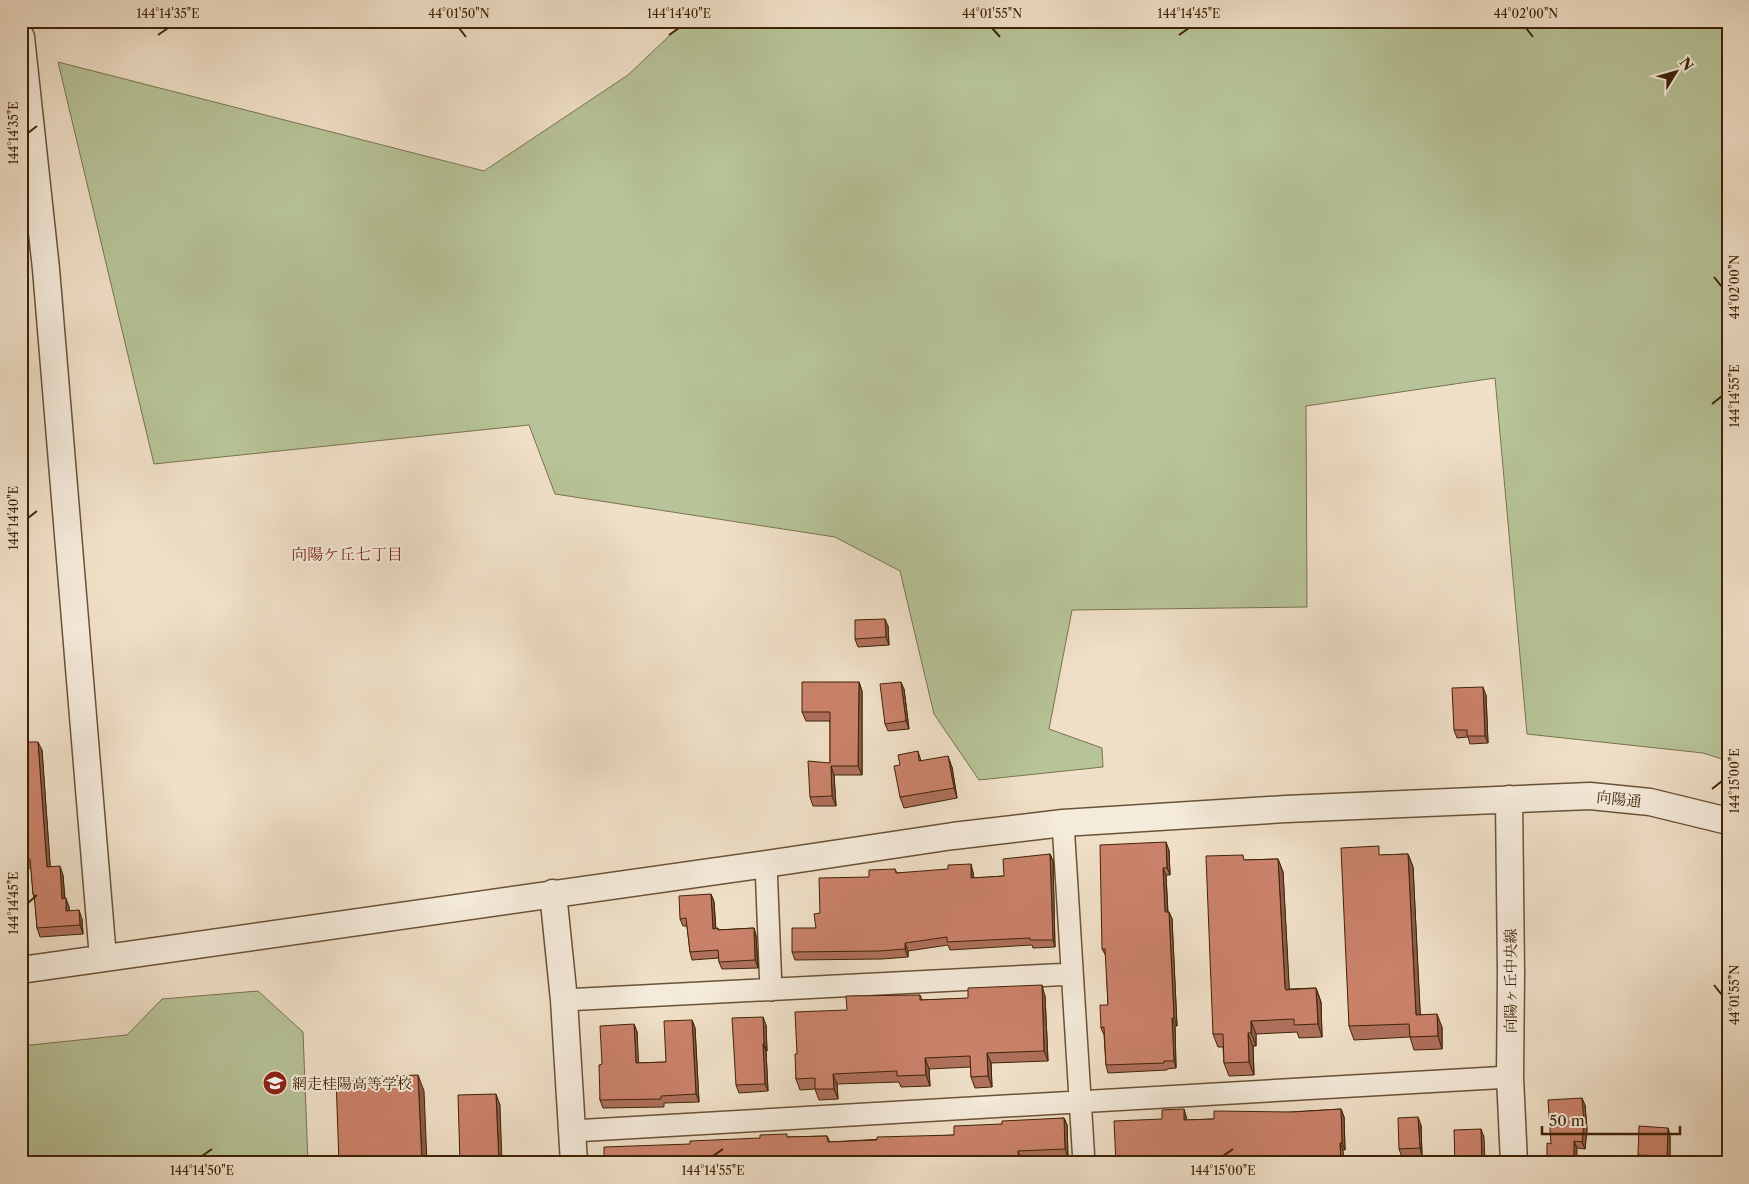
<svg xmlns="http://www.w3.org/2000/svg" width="1749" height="1184" font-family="'Libre Caslon Text','Noto Serif JP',serif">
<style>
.green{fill:#b7c398;stroke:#7a734e}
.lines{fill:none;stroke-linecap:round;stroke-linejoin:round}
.minor-casing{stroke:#6a5236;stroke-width:24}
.tertiary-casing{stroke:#6a5236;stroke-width:29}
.minor{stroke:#f5ebdb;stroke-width:21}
.tertiary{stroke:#f5ebdb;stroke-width:26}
.wall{fill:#af705c;stroke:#3e2305}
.shaded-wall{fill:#8e5b4b;stroke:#3e2305}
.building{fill:#cb826b;stroke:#3e2305}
.ticks{fill:none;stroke:#3e2305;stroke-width:2}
.labels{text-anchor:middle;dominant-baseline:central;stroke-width:4;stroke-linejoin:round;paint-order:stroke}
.street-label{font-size:15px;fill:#3e2305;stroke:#f5ebdb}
.poi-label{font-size:15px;fill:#3e2305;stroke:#f5ebdb;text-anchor:start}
.neighbourhood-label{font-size:16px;fill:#7a1f14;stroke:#f5ebdb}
.neatline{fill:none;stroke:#3e2305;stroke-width:2}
.ticks-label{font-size:12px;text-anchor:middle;fill:#3e2305}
</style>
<rect width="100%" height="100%" fill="#f0e0c8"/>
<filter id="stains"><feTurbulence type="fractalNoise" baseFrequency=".004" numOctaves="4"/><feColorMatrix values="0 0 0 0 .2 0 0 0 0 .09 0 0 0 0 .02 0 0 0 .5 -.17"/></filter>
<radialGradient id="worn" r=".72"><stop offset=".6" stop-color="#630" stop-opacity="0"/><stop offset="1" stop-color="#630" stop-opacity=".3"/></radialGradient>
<!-- green -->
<path class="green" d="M685,21H1728V761L1703,753L1527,734L1495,378L1306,406L1307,607L1072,610L1049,729L1102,748L1103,767L979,780L934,714L900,571L835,537L555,494L529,425L154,464L58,62L484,171L628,75Z
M258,991L303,1032L308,1163H21V1046L127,1035L162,999Z"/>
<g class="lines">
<defs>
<path id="minor" d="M1063,823L1084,1163
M766,864L771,990
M564,1000L1072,974
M573,1131L1510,1077"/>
<path id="tertiary" d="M21,37L46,269L103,958
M1509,799L1511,973L1510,1077L1514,1163
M553,893L564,1000L574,1163
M21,970L766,864L953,836L1063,823L1286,809L1590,796L1650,802L1728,821"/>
</defs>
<!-- minor casing -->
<use href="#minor" class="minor-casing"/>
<!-- tertiary casing -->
<use href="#tertiary" class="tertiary-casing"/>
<!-- minor -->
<use href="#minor" class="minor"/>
<!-- tertiary -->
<use href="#tertiary" class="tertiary"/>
</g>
<!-- wall -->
<path class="wall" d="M888,626L889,645L858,647L855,639Z
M21,673H22L26,682L27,701L24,702L28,742L42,750L50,867L63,875L65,898L69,907V911L82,919L83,934L40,937L37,928L35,900L33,894L31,868H21Z
M859,682L862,691V775H834L836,806H813L810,797L830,763V721H806L802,712Z
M904,689L909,729L888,731L885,724Z
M1486,695L1488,743L1470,744L1468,737L1457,738L1454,730Z
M918,751L921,761L952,767L957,798L904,808L900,797V765Z
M1169,850L1170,875H1166L1168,912H1169L1172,919L1177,1026H1175L1176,1068L1167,1069V1070L1108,1073L1106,1065L1104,1035L1101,1028L1108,1005L1106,956L1102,949Z
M1050,854L1053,861L1055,947L1033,948L1032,945L950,950L948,945L908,951V957L882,959L795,960L792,952L816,928L820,913L869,877L895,869L897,873L973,872L974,878L1004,876Z
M1408,854L1413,867L1420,1014L1442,1027V1049L1414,1050L1410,1037L1354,1040L1349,1026L1382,855Z
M1278,859L1283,872L1289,989L1316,988L1321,1002L1322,1037L1299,1038L1297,1032L1256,1034V1046H1253L1254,1075L1229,1076L1224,1063L1223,1047H1218L1213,1034L1245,860Z
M711,894L714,902L716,929L718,928L719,930L754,928L756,936L758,968L722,969L719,962V958L692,960L690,952L687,926H683L680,919Z
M920,995L922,1000L1045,996L1048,1061L991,1063L992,1087L975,1088L971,1077V1067L929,1069L930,1086L901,1087L899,1082L837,1084L838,1099L819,1100L815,1089L800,1090L796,1079L797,1054L847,1010Z
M692,1020L695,1028L699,1102L664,1103V1107L603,1108L600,1100L602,1064L634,1024L637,1032L638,1063L666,1062Z
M766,1025L767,1051H766L768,1091L739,1093L736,1085Z
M1585,1105L1587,1129L1585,1149L1577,1148L1551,1144Z
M1341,1109L1344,1117L1345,1150L1162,1119L1186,1116L1187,1120L1214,1119L1292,1112Z
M1064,1118L1067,1125L1068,1157L1021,1159L690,1144L788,1137L827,1136L830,1142L954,1135L1002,1124Z
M1421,1125L1422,1156L1402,1157L1399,1149Z
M1668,1128L1670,1136V1163H1641L1638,1155Z"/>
<!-- shaded-wall -->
<path class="shaded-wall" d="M885,619L888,626L889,645L886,637Z
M22,673L26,682L27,701L24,693Z
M859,682L862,691V775L858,766Z
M901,682L904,689L909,729L906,721Z
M1483,687L1486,695L1488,743L1485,736Z
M21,693L24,702L28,751L25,742Z
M38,742L42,750L51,876L47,867Z
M948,756L952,767L957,798L954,788Z
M831,766L834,775L836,806L832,796Z
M1166,842L1169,850L1170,875L1167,868Z
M1050,854L1053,861L1055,947L1053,940Z
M1408,854L1413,867L1421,1028L1416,1015Z
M1278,859L1283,872L1290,1001L1285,988Z
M971,864L973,872L974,886L971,878Z
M60,866L63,875L65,907L62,899Z
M1163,868L1166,875L1168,919L1165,912Z
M711,894L714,902L716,936L713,929Z
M66,898L69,907L70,920L66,911Z
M79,910L82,919L83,934L80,925Z
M1169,912L1172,919L1177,1026L1174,1018Z
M754,928L756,936L758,968L755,960Z
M905,943L908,951V957L905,949Z
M1042,985L1045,996L1048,1061L1044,1051Z
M1316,988L1321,1002L1322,1037L1318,1024Z
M1437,1014L1442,1027V1049L1438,1036Z
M763,1017L766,1025L767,1051L764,1044Z
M1172,1018L1175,1026L1176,1068L1174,1061Z
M692,1020L695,1028L699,1102L696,1094Z
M1251,1021L1256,1034V1046L1251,1033Z
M634,1024L637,1032L639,1071L636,1063Z
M1248,1033L1253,1046L1254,1075L1249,1062Z
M763,1044L766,1051L768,1091L765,1084Z
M987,1053L991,1063L992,1087L988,1076Z
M925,1058L929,1069L930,1086L926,1075Z
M833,1074L837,1084L838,1099L834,1089Z
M418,1075L424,1091L427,1163H422Z
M496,1094L500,1105L502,1163H499Z
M1582,1098L1585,1105L1587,1129L1585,1149L1582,1142Z
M1184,1109L1186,1116L1187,1128L1184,1120Z
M1341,1109L1344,1117L1345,1150L1342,1143Z
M1418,1117L1421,1125L1422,1156L1420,1148Z
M1064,1118L1067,1125L1068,1157L1065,1149Z
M1668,1128L1670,1136V1163L1667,1156Z
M1481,1129L1484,1137L1485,1163L1482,1162Z
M1574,1141L1577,1148V1163H1574Z
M1340,1143L1343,1150L1344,1163H1341Z
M1018,1151L1021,1159V1163H1019Z"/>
<!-- building -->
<path class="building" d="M885,619L886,637L855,639V620Z
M21,673H22L24,693H21Z
M802,682H859L858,766H831L832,796L810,797L808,761L830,763V712H802Z
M901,682L906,721L885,724L880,684Z
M1483,687L1485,736H1467V730H1454L1452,688Z
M21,695L25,742H38L47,867L60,866L62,899L66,898V911L79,910L80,925L37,928L34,894H33L30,859H21Z
M918,751L919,761L948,756L954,788L900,797L894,766L900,765L898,755Z
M1166,842L1167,868H1163L1165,912H1169L1174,1018H1172L1174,1061H1164V1063L1106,1065L1104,1027L1101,1028L1100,1005H1108L1105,949H1102L1100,845Z
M1379,846V855L1408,854L1416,1015L1437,1014L1438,1036L1410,1037L1409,1024L1349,1026L1341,848Z
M1050,854L1053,940H1030V938L947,942V937L905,943V949L879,951L792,952V928H816L814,914L820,913L819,878L869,877V870L895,869L896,873L948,869V865L971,864V878L1004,876L1003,859Z
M1243,855L1244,860L1278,859L1285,988L1286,990L1316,988L1318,1024L1294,1025V1019L1251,1021V1033H1248L1249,1062L1224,1063L1223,1034H1213L1206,856Z
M711,894L713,929L718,928V930L754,928L755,960L719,962L718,950L690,952L686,918L680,919L679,896Z
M1042,985L1044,1051L987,1053L988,1076L971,1077L970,1056L925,1058L926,1075L897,1076V1071L833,1074L834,1089H815V1078L796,1079L795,1054H797L795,1012L847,1010L846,996L920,995V1000L968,998V988Z
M763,1017L764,1044H763L765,1084L736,1085L732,1018Z
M692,1020L696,1094L661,1096V1099L600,1100L599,1065L602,1064L600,1026L634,1024L636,1063L666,1062L664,1021Z
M418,1075L422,1163H339L336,1078Z
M496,1094L499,1163H460L458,1095Z
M1582,1098L1584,1122L1582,1142L1574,1141V1163H1547V1143L1551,1144L1548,1100Z
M1184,1109V1120L1214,1119V1111L1292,1112L1341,1109L1342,1143H1340L1341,1163H1116L1114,1121L1162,1119V1110Z
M1418,1117L1420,1148L1399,1149L1398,1118Z
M1064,1118L1065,1149L1018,1151L1019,1163H604V1147L690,1144V1141L760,1138V1135L787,1134V1137L827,1136L828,1142L877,1140V1137L954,1135V1126L1002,1124V1121Z
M1639,1126L1668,1128L1667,1156L1638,1155Z
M1481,1129L1482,1162L1455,1163L1454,1130Z"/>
<!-- ticks -->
<path class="ticks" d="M459,28L466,37M992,28L1000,37M1526,28L1533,37M158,35L168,28M669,35L679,28M1179,35L1189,28M28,133L37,126M1714,277L1722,287M1712,404L1722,396M28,518L37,511M1712,789L1722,781M28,903L37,895M1714,985L1722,995M202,1156L212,1149M713,1156L723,1149M1223,1156L1233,1149"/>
<!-- icons -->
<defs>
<symbol id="school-disc" viewBox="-11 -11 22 22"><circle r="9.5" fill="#8f2418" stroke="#f5ebdb"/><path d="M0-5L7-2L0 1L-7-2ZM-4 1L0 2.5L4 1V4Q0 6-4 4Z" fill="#fff"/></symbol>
</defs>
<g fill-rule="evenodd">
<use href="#school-disc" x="261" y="1069" width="28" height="28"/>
</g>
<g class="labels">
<!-- street labels -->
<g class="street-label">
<text transform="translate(1619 799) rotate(6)">向陽通</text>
<text transform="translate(1510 981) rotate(-90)">向陽ヶ丘中央線</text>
</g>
<!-- poi labels -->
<g class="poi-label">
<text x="292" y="1083">網走桂陽高等学校</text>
</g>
<!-- neighbourhood labels -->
<g class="neighbourhood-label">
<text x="347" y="554">向陽ケ丘七丁目</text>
</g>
</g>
<!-- margin -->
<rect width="1749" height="1184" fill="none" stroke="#f0e0c8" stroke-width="55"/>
<!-- north arrow -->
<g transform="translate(1676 72) rotate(53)" stroke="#f5ebdb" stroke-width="4" paint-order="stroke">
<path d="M0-4L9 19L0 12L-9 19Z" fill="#3e2305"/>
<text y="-8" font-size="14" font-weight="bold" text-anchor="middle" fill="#3e2305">N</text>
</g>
<!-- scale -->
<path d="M1542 1126v8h138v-8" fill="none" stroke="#3e2305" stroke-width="2.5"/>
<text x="1549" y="1126" font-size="15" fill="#3e2305" stroke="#f5ebdb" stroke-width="4" paint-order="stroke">50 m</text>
<rect x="28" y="28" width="1694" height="1128" class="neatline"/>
<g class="ticks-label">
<text x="168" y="18">144°14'35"E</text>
<text x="459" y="18">44°01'50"N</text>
<text x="679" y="18">144°14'40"E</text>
<text x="992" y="18">44°01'55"N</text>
<text x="1189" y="18">144°14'45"E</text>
<text x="1526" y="18">44°02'00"N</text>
<text transform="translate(14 133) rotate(-90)" y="4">144°14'35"E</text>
<text transform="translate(1735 287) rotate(-90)" y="4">44°02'00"N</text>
<text transform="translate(1735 396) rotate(-90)" y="4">144°14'55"E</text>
<text transform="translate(14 518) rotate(-90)" y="4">144°14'40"E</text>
<text transform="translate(1735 781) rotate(-90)" y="4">144°15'00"E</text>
<text transform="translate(14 903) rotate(-90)" y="4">144°14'45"E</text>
<text transform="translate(1735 995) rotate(-90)" y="4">44°01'55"N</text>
<text x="202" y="1175">144°14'50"E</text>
<text x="713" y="1175">144°14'55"E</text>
<text x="1223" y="1175">144°15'00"E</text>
</g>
<rect width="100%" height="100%" filter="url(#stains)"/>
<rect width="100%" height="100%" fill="url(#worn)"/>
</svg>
